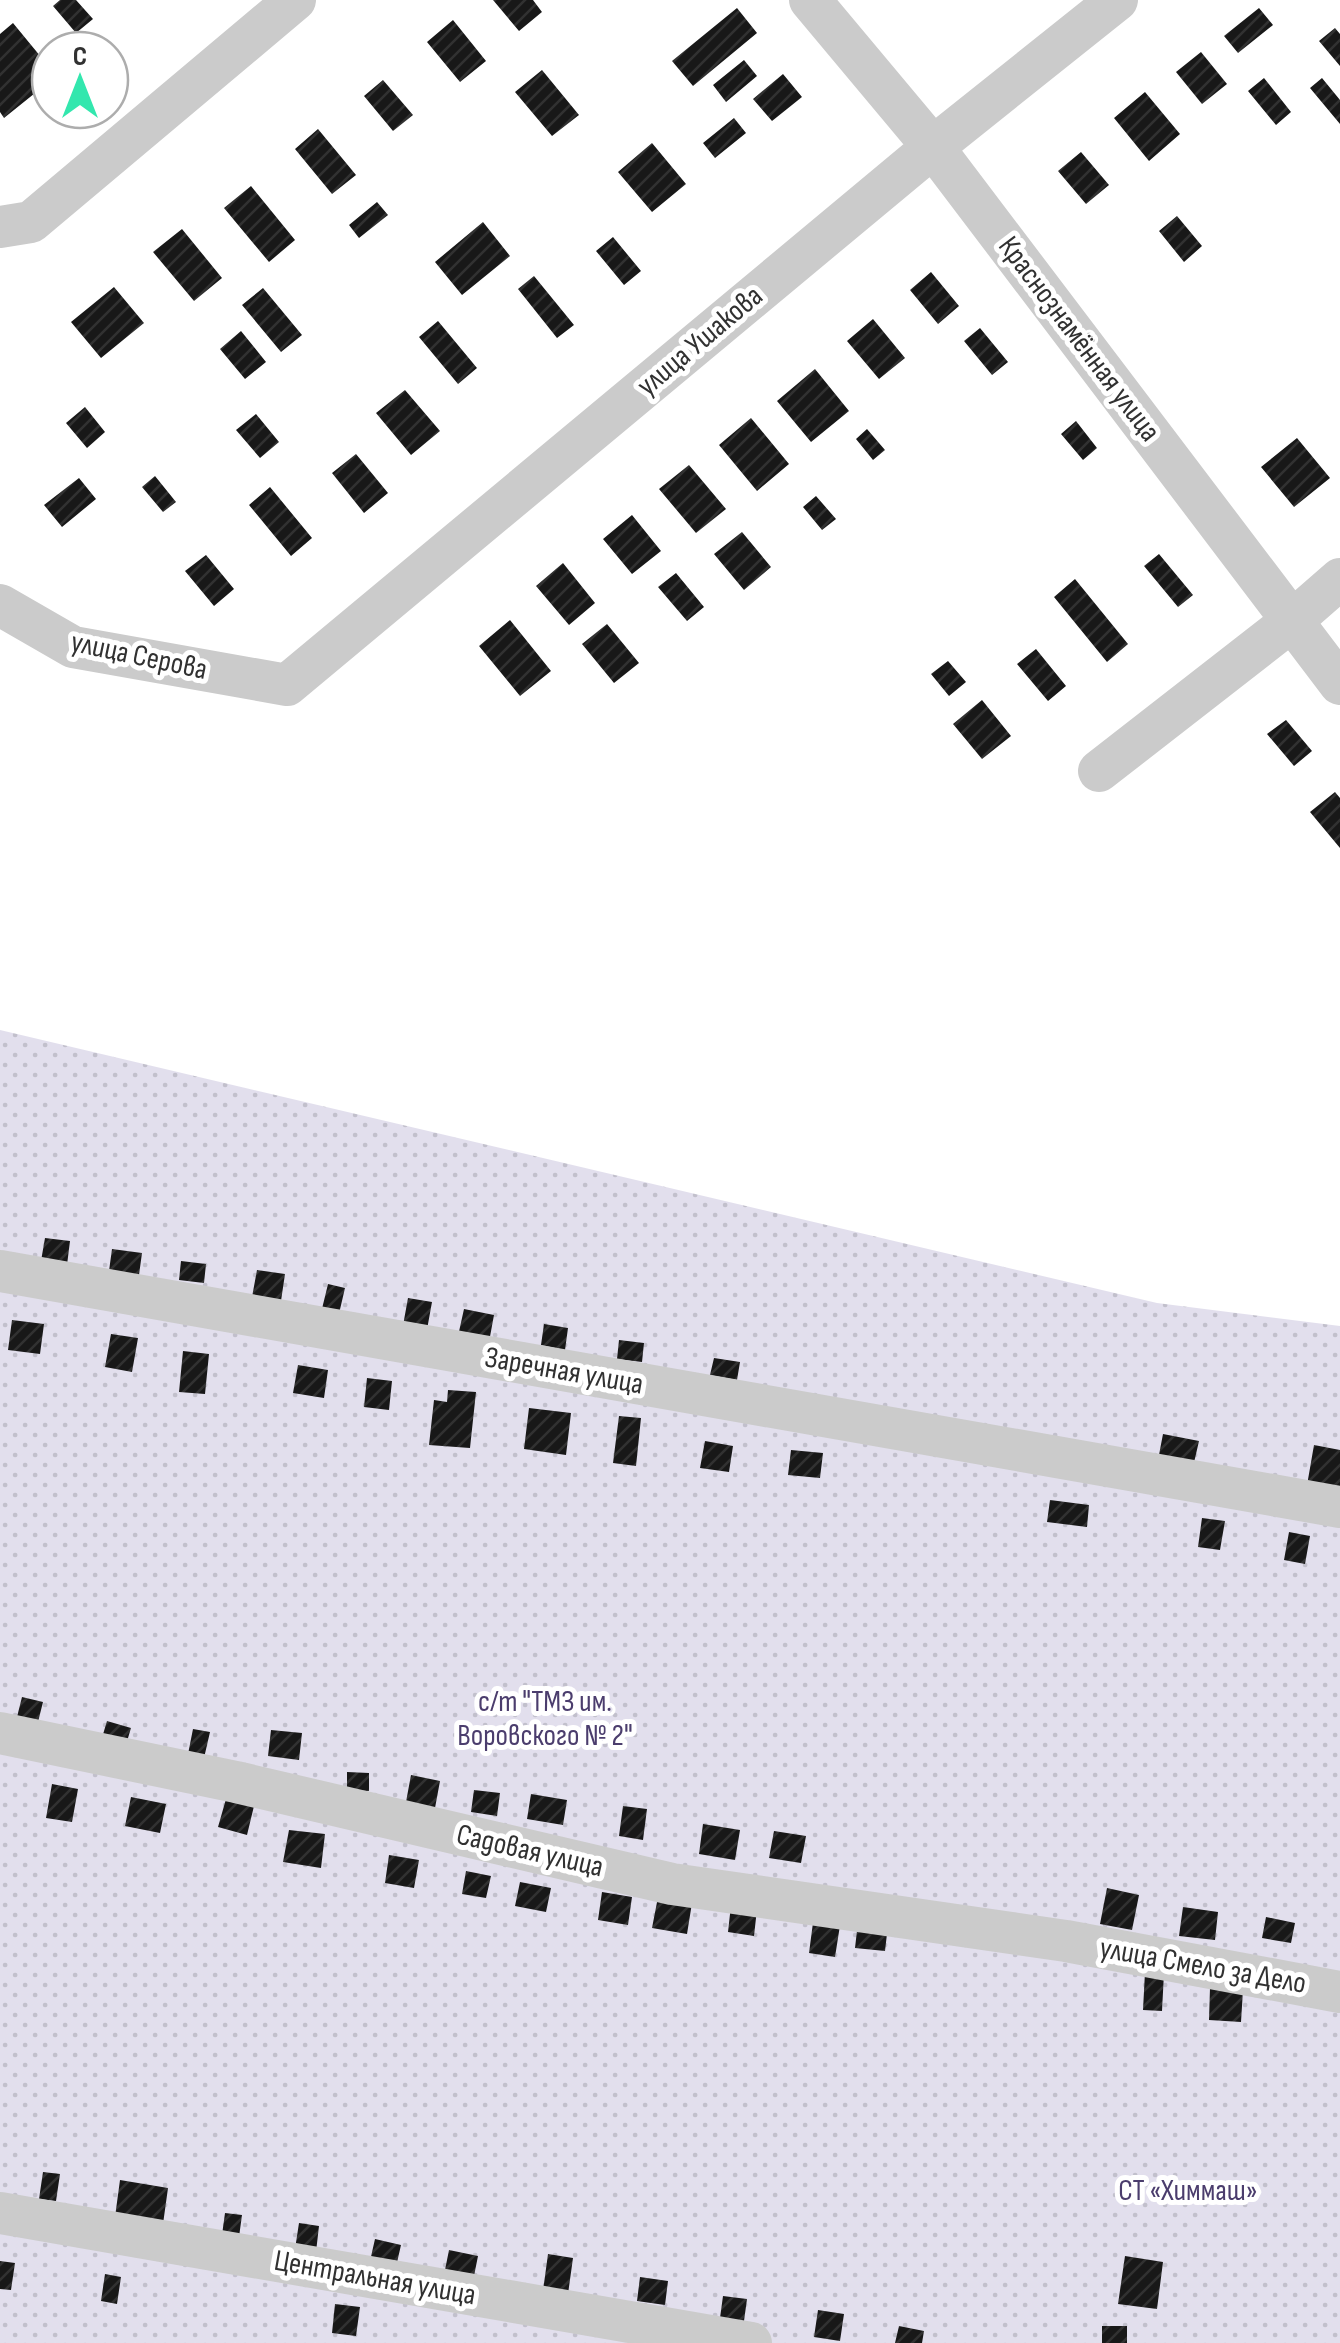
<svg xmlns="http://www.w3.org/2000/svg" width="1340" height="2343" font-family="'Sofia Sans Condensed',sans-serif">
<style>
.park{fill:url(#park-dots)}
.building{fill:url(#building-hatch)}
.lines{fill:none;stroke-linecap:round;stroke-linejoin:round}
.street{stroke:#cbcbcb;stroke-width:42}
.labels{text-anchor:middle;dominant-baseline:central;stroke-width:10;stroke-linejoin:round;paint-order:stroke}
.street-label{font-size:30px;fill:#313131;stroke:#fff}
.park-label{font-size:30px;fill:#4b3d6d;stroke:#fff}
</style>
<defs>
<pattern id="park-dots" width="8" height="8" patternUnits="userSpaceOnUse" patternTransform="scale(2.5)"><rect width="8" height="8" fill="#e2dfed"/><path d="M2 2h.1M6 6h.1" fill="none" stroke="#c2c0cc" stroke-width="1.8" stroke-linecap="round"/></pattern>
<pattern id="building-hatch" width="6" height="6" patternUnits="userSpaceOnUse" patternTransform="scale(2.5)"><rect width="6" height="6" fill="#181818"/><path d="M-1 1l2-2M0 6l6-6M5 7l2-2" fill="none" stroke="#313131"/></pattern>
</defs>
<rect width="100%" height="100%" fill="#fff"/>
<!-- park -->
<path class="park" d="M0,1030L1157,1303L1340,1326V2343H0Z"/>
<!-- building -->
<path class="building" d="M60,0H76L93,19L76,33L53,6Z
M493,0H533L542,12L519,31Z
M737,8L757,33L693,86L672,61Z
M1259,8L1273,25L1238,53L1224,36Z
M453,20L486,61L460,82L427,42Z
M13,23L50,68V81L4,118L0,112V34Z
M1335,28L1340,34V66L1319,41Z
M1201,52L1227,84L1202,104L1176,72Z
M744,60L757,76L726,102L713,85Z
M542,70L579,115L552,136L515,92Z
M783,74L802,97L772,121L753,99Z
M1264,78L1291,112L1276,125L1248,91Z
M1322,78L1340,100V124L1310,88Z
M383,80L413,115L393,131L364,96Z
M1145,92L1180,134L1149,161L1114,118Z
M734,118L746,133L715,158L703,143Z
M318,129L356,175L332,194L295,149Z
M652,143L686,184L652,212L618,172Z
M1081,152L1109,185L1086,204L1058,171Z
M251,186L295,240L269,262L224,208Z
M377,202L388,215L359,238L349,225Z
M1177,216L1202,246L1184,262L1159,231Z
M483,222L510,256L462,295L435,262Z
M182,229L222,278L194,301L153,252Z
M613,237L641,271L624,285L596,251Z
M931,272L959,306L938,324L910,290Z
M534,276L574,325L557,338L518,289Z
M114,287L144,323L101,358L71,322Z
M263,288L302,335L281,352L242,305Z
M873,319L905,358L879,379L847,341Z
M438,321L477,368L458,384L419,337Z
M980,328L1008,362L992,375L964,341Z
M241,331L266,362L245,379L220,349Z
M815,369L849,411L811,442L777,401Z
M405,390L440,431L411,455L376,413Z
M85,407L105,432L87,448L66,423Z
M256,414L279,442L260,458L236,430Z
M751,418L789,464L757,491L719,445Z
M1076,421L1097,448L1083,460L1061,434Z
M867,429L885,450L873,460L856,439Z
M1297,438L1330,478L1294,507L1261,467Z
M356,454L388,493L364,513L332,473Z
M689,465L726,509L696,533L659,489Z
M155,476L176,502L163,512L142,487Z
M79,478L96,499L62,527L44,505Z
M270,487L312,538L291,556L249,505Z
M816,496L836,519L822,530L803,507Z
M632,515L661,551L632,574L603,539Z
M742,532L771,567L744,590L714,554Z
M1159,554L1193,595L1178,607L1144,566Z
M206,555L234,589L214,606L185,571Z
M563,563L595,603L569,625L536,586Z
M676,573L704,607L687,621L658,587Z
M1075,579L1128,644L1107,662L1054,597Z
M510,620L551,671L520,696L479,646Z
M607,624L639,663L614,683L582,644Z
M1036,649L1066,686L1048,701L1017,664Z
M948,661L966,682L949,696L931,674Z
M982,700L1011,736L982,759L953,724Z
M1286,720L1312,751L1294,766L1267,734Z
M1335,792L1340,798V848L1310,812Z
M45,1238L70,1241L67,1265L41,1261Z
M112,1249L142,1253L139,1275L109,1271Z
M181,1261L206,1264L204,1283L179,1280Z
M257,1270L285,1274L281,1301L252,1297Z
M328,1284L345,1288L338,1318L321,1313Z
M408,1298L432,1302L426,1335L402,1331Z
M464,1309L494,1315L489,1342L458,1336Z
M12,1320L44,1324L40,1354L8,1350Z
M544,1324L568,1328L565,1350L541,1345Z
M111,1334L138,1338L132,1372L105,1367Z
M619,1340L644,1343L642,1362L617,1359Z
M183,1351L209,1354L205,1394L179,1392Z
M714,1358L740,1362L737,1380L710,1375Z
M298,1365L328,1370L324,1398L293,1393Z
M367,1378L392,1381L389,1410L364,1407Z
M448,1390L476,1392L470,1448L429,1445L434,1400L447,1402Z
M529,1408L571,1413L566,1455L524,1449Z
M619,1416L641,1418L636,1466L613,1463Z
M1163,1434L1199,1441L1193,1467L1158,1460Z
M705,1441L733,1446L729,1472L700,1468Z
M1314,1445L1340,1450V1497L1306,1491Z
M791,1450L823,1453L820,1478L788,1475Z
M1050,1500L1089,1505L1087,1527L1047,1522Z
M1202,1518L1225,1521L1220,1550L1198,1547Z
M1289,1532L1310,1536L1305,1564L1284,1560Z
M22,1697L43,1702L37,1726L16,1721Z
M107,1721L131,1728L125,1748L101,1741Z
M193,1729L210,1732L204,1758L188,1754Z
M271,1730L302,1733L299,1760L268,1756Z
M347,1772L369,1773V1791L347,1790Z
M411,1775L440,1781L435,1808L406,1802Z
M52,1784L78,1789L72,1822L46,1818Z
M474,1790L500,1793L497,1816L471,1812Z
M531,1794L567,1800L563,1825L527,1819Z
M131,1797L166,1804L160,1833L125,1826Z
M226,1799L254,1806L247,1835L218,1827Z
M623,1806L647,1809L643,1840L619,1836Z
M703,1824L740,1830L735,1860L699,1854Z
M289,1830L325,1834L321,1868L283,1862Z
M774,1831L806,1836L801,1863L769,1858Z
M389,1855L419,1860L414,1888L385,1883Z
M466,1871L491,1876L486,1898L462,1894Z
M520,1882L551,1888L546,1912L515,1906Z
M1107,1888L1139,1895L1132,1930L1100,1924Z
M602,1892L632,1897L628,1925L598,1920Z
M658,1897L692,1903L687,1934L652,1928Z
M731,1905L757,1909L754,1936L728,1932Z
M1183,1907L1218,1912L1215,1940L1179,1936Z
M814,1915L841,1919L835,1957L809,1953Z
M1266,1917L1295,1923L1291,1943L1262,1938Z
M858,1922L888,1925L885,1951L855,1948Z
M1145,1972L1164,1973L1162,2011L1143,2010Z
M1210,1988L1243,1990L1241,2022L1209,2020Z
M43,2172L60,2174L56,2201L39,2199Z
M120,2180L168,2188L163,2224L115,2217Z
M225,2213L242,2215L239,2237L222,2235Z
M299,2223L319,2226L316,2252L295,2249Z
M375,2239L401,2245L396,2267L370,2261Z
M449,2250L478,2256L474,2276L445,2270Z
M548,2254L573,2258L568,2294L543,2291Z
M1125,2256L1163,2262L1157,2309L1118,2304Z
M0,2261L15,2263L11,2290L0,2289Z
M105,2274L121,2277L117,2304L101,2301Z
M640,2277L668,2281L665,2305L637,2301Z
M723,2296L747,2299L744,2321L720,2318Z
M335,2304L360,2307L356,2336L332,2333Z
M818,2310L844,2314L840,2341L814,2337Z
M899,2326L924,2331L922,2343H895Z
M1102,2326H1127V2343H1102Z"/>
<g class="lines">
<!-- street -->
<path class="street" d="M810,0L933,147L1340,684
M0,227L31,222L295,0
M0,605L73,647L287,685L933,147L1117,0
M1099,771L1293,620L1340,579
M0,1271L1340,1507
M0,1733L236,1782L672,1884L1066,1941L1340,1992
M0,2213L751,2343"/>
</g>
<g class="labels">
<!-- street labels -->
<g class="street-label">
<text transform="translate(1079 339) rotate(53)">Краснознамённая улица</text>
<text transform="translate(700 341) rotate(-40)">улица Ушакова</text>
<text transform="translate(139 656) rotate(12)">улица Серова</text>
<text transform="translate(564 1371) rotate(10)">Заречная улица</text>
<text transform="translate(530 1851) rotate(13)">Садовая улица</text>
<text transform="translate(1203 1966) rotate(10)">улица Смело за Дело</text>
<text transform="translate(375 2278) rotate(10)">Центральная улица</text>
</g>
<!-- park labels -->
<g class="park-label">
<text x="545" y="1702">с/т "ТМЗ им.<tspan x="545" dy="34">Воровского № 2"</tspan></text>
<text x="1188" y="2191">СТ «Химмаш»</text>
</g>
</g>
<!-- north arrow -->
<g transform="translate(80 80)"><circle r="48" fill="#ffffff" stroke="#adadad" stroke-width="2.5"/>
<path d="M0-8L18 38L0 25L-18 38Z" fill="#33e7ae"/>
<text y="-15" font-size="28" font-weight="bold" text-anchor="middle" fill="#313131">С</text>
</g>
</svg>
